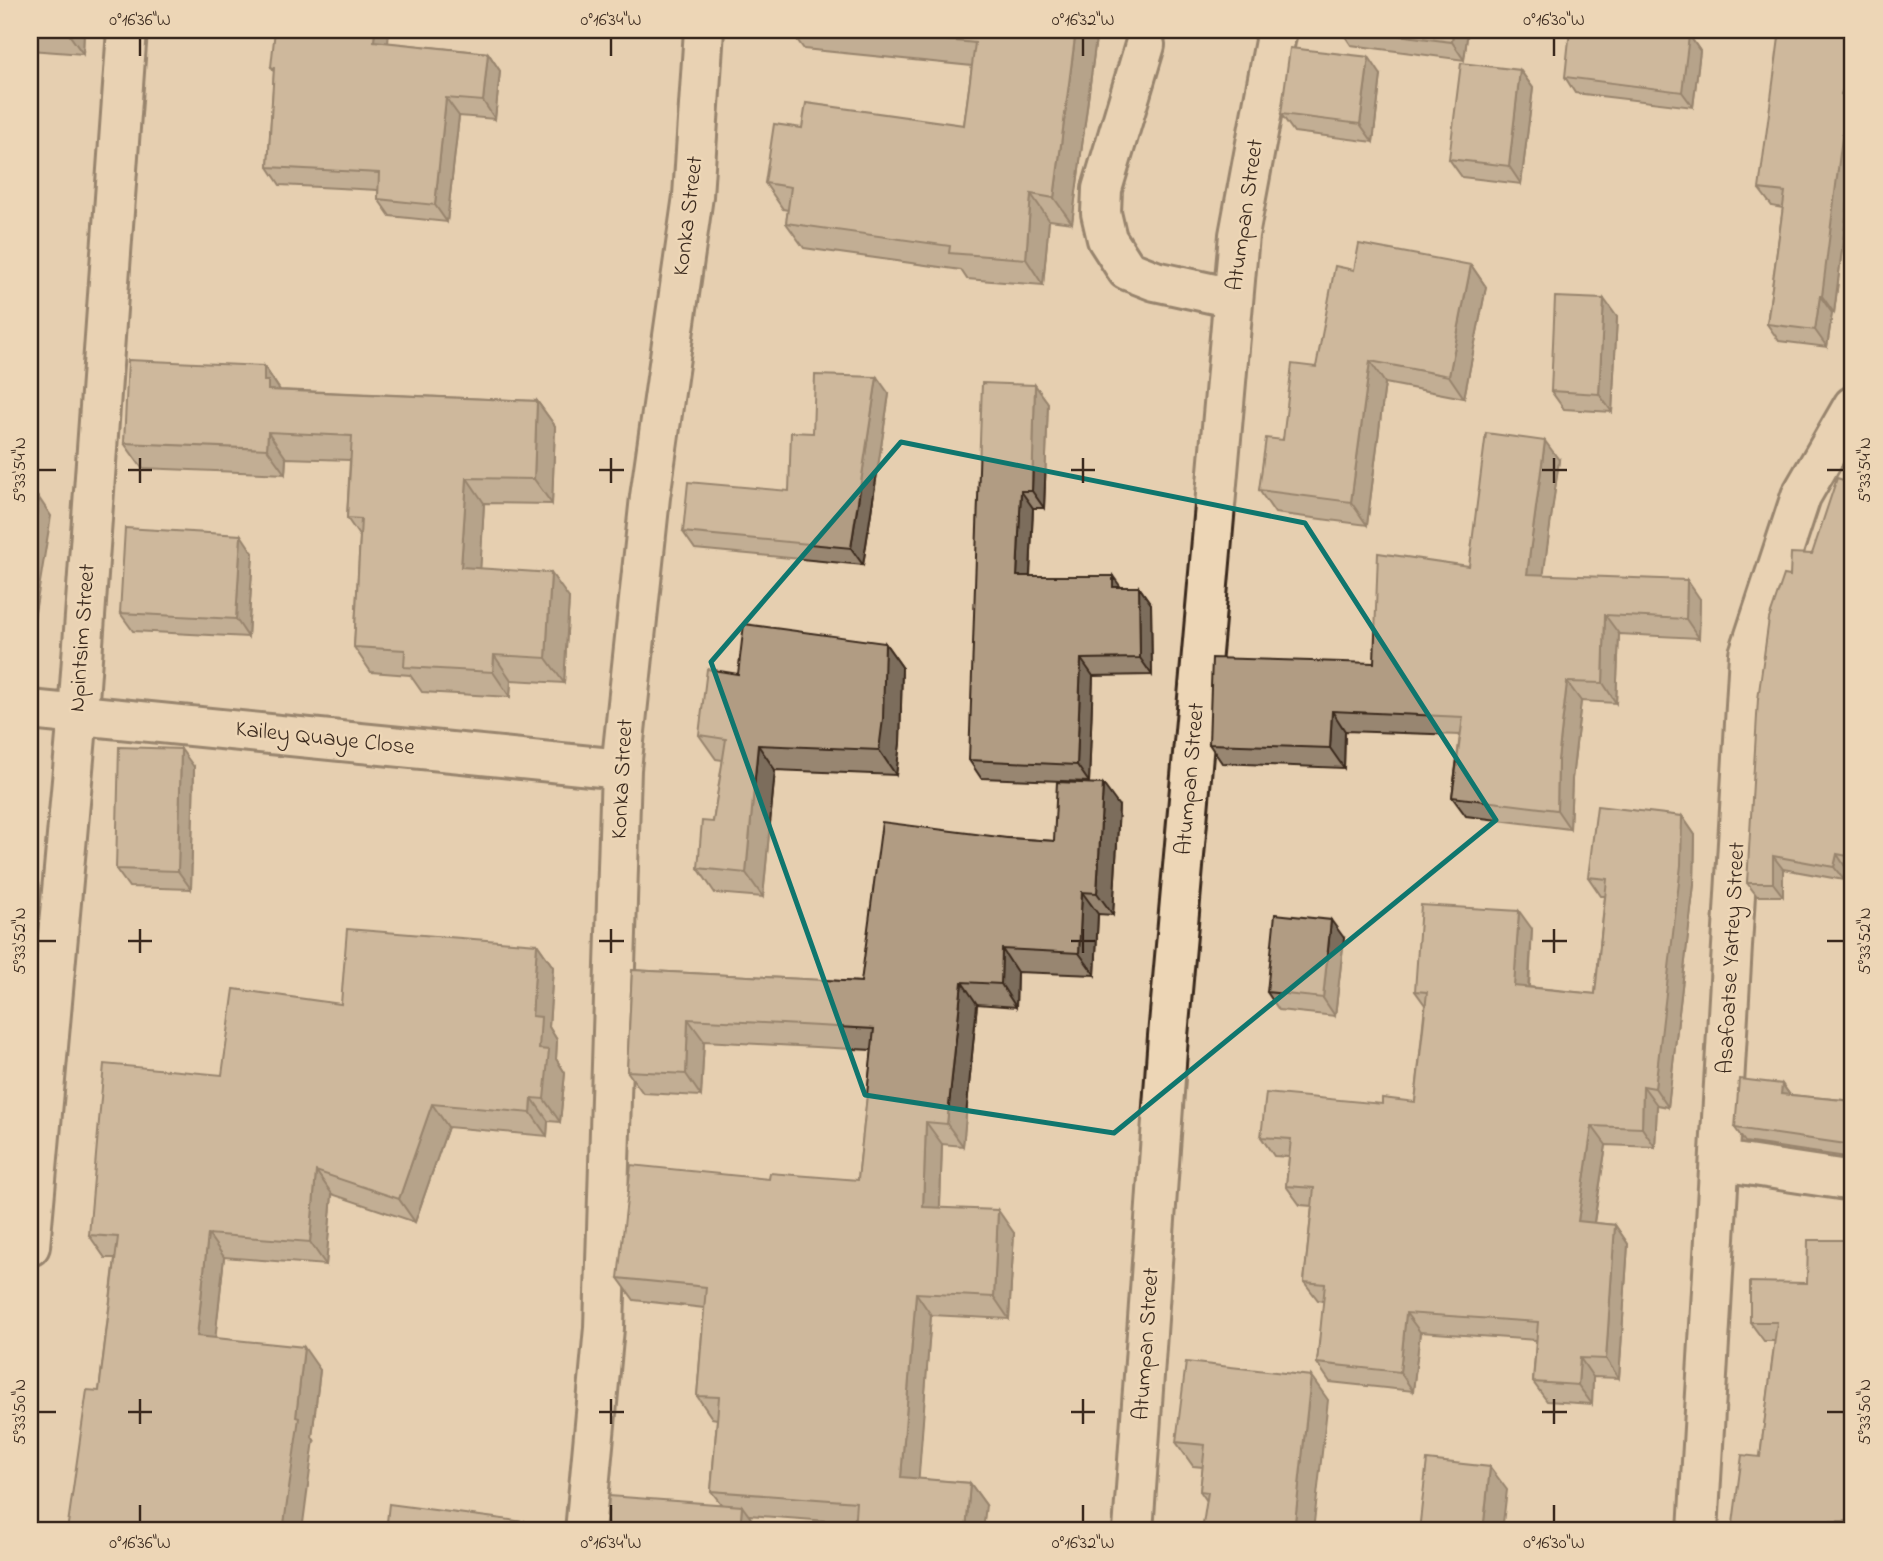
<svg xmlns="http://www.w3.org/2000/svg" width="1883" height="1561" font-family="'Indie Flower',sans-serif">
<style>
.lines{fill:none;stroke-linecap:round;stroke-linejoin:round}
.minor-casing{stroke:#3b2a1e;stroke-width:44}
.minor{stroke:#edd6b6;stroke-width:38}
.wall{fill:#988671;stroke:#3b2a1e;stroke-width:2}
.shaded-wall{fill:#7c6d5c;stroke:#3b2a1e;stroke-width:2}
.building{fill:#b19c83;stroke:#3b2a1e;stroke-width:2}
.marked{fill:none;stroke:#0f766e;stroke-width:5;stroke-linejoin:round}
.ticks{fill:none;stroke:#3b2a1e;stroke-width:2.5}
.labels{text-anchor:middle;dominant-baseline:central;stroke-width:5;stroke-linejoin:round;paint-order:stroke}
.street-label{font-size:23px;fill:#3b2a1e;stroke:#edd6b6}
.neatline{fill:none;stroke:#3b2a1e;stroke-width:2.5}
.ticks-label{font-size:18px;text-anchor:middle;fill:#3b2a1e}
</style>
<rect width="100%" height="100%" fill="#e6cfb0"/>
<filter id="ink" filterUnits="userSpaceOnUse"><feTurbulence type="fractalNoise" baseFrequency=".0143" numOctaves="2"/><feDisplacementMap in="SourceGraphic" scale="14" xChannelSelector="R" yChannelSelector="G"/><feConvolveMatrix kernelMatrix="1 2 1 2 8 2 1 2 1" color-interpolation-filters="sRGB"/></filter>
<g filter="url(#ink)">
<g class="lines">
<defs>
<path id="minor" d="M1145,45L1102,189L1101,213L1107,239L1127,270L1155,281L1233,298
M30,710L621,769
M1721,1161L1853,1181
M30,1246L78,714L127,30
M585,1531L604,1328L621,769L650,497L693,196L704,30
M1133,1531L1168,1036L1239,235L1277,30
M1698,1531L1749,654L1801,496L1853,406"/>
</defs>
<!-- minor casing -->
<use href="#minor" class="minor-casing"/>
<!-- minor -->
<use href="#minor" class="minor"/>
</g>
<!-- wall -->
<path class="wall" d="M30,30H84L83,54L30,50Z
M790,30H1097L1072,223L1049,220L1043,285L967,279L961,270L804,248L786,223L788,210L783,209L765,183L802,128L964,125L972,66L804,49Z
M1341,30H1468L1464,60L1351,45Z
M1853,30V161L1834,313H1832L1827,347L1779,341L1767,324L1783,208L1772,206L1759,189Z
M1597,31L1691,38L1700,51L1693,107L1575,93L1565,77Z
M388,43L488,53L500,71L495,119L459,116L447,222L390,216L378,199V190L280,185L268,167L274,72L271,67Z
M1520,70L1533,88L1521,184L1462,177L1449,159Z
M1381,75L1373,142L1294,132L1281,114Z
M1471,265L1486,287L1464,398L1385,383L1367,525L1275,513L1259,490L1316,367L1354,270Z
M1617,317L1612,412L1564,409L1551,391Z
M264,366L280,390L537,401L555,426L552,504L484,503L480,569L569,598L564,683L511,680L510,697L422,692L410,675L371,672L354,647L360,537L347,518L350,460L286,458L285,474L142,468L124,443Z
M1035,385L1048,403L1044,508H1033L1030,576L1120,587H1139L1151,604L1152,675L1093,676L1089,782L981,778L969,760Z
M889,394L863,565L695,549L683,532L789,491L813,433Z
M1559,460L1543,575L1700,599L1699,638L1619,634L1616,703L1581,701L1572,779L1570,829L1466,816L1452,797L1460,735L1345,731L1344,768L1222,763L1209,744L1374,663L1469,566Z
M1853,475V869L1846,868L1844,880L1783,869V896H1757L1747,883L1790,576L1812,554Z
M253,553L248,637L133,631L120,613Z
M885,643L902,667L900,743L896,775L775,770L763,897L715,893L698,868L713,822L723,760L716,759L699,735L738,674Z
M194,767L191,889L129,887L116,869Z
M1119,806L1113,915L1098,914L1095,975L1017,972L1016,1007L977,1004L963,1146L942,1144L940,1208L1014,1233L1009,1319L931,1315L918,1479L970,1483L986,1505L855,1523L748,1515L760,1531H607L721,1504L711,1491L717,1419L712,1418L697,1396L704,1308L634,1300L618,1278L769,1179L858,1180L872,1050L704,1041L701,1096L643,1093L627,1071L632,970L861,982L1007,838L1054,841Z
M1682,816L1695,835L1694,884L1668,1107L1657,1105L1655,1147L1606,1145L1594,1223L1615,1225L1628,1244L1619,1378L1593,1377L1592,1404L1547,1401L1533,1382L1536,1340L1420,1332L1413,1391L1330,1382L1317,1363L1324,1301L1318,1300L1304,1282L1312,1206L1300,1205L1286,1186L1289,1157L1274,1156L1261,1137L1382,1104L1415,1102L1425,1005L1415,991L1532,929L1529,987L1595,994L1605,896H1601L1588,877Z
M1344,938L1335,1016L1279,1010L1267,992Z
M537,944L553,967L549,1027L557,1040L556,1059L565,1073L560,1122L548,1121L547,1136L448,1127L415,1222L332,1194L326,1265L224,1257L215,1338L320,1370L312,1437L314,1440L99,1391L115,1258H105L89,1235L222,1075L341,1004Z
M1782,1084L1790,1095L1853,1101V1158L1745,1142L1735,1128Z
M1853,1240V1531H1732L1760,1457L1775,1341H1764L1750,1322L1807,1283Z
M1328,1400L1207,1501L1200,1491L1203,1467L1193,1466L1176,1442Z"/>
<!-- shaded-wall -->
<path class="shaded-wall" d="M66,30H84L83,54Z
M375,30H389L387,59L374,41Z
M1076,30H1097L1072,223L1054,198Z
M1453,30H1468L1464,60L1452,42Z
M1680,30H1693L1691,38L1700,51L1693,107L1682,92Z
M488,53L500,71L495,119L483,101Z
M1369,57L1381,75L1373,142L1360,124Z
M1853,65V161L1834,313L1822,296L1841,94Z
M1520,70L1533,88L1521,184L1509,166Z
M446,98L459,116L447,222L435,205Z
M1031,194L1049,220L1043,285L1026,259Z
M1471,265L1486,287L1464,398L1449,376Z
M1820,296L1832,313L1827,347L1815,330Z
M1604,299L1617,317L1612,412L1599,394Z
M1370,361L1385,383L1367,525L1351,502Z
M264,366L281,392L268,390L264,381Z
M877,377L889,394L863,565L851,548Z
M1035,385L1048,403L1044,508L1032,491Z
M537,401L555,426L552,504L534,479Z
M268,432L286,458L285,474L267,449Z
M1545,441L1559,460L1541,593L1527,574Z
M467,478L484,503L479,593L461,567Z
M1021,491L1033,508L1029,593L1017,576Z
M39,498L51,516L32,631L30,628V551Z
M241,535L253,553L248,637L236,619Z
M551,573L569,598L564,683L546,658Z
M1113,576L1125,593L1113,587Z
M1687,580L1700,599L1699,638L1686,619Z
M1139,587L1151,604L1152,675L1140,658Z
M1605,615L1619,634L1616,703L1603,683Z
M885,643L902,667L900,743L896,775L879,750Z
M494,655L511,680L510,697L493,672Z
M1081,659L1093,676L1089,782L1077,765Z
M1567,682L1581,701L1572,779L1570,829L1557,810L1558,760Z
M1332,711L1345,731L1344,768L1330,748Z
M758,745L775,770L763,897L746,873Z
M181,749L194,767L191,889L178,871Z
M1103,784L1119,806L1113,915L1097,893Z
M1682,816L1695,835L1694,884L1668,1107L1655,1088Z
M1837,854L1846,868L1844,880L1834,867Z
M1773,856L1783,869V896L1773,883Z
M1082,892L1098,914L1095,975L1079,953Z
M1519,911L1532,929L1527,1005L1514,986Z
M1331,920L1344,938L1335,1016L1323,998Z
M537,944L553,967L549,1027L557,1040L556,1059L565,1073L560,1122L544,1099L532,1016Z
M1002,949L1017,972L1016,1007L1001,984Z
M962,982L977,1004L963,1146L947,1124Z
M688,1019L704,1041L701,1096L686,1074Z
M1782,1084L1792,1098L1781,1094Z
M1643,1086L1657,1105L1655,1147L1642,1128Z
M532,1098L548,1121L547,1136L531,1113Z
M432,1104L448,1127L415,1222L399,1199Z
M926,1122L942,1144L939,1229L923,1207Z
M1592,1126L1606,1145L1591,1240L1578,1221Z
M316,1171L332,1194L326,1265L310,1242Z
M998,1210L1014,1233L1009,1319L994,1297Z
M1615,1225L1628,1244L1619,1378L1606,1359Z
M208,1234L224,1257L213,1359L197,1336Z
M916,1293L931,1315L917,1500L901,1477Z
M1406,1313L1420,1332L1413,1391L1400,1372Z
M304,1347L320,1370L312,1437L314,1440L302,1531H283Z
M1580,1358L1593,1377L1592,1404L1578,1385Z
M1311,1376L1328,1400L1313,1531H1294Z
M1490,1467L1507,1490L1502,1531H1483Z
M970,1483L986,1505L983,1531H966Z
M742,1506L760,1531H740Z
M525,1522L531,1531H524Z
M1803,1522L1810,1531H1802Z"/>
<!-- building -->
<path class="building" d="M275,30H375L374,41L488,53L483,101L446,98L435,205L378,199L379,173L268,167L274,68L271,67Z
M845,30H1076L1054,198L1031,194L1026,259L949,253L950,246L786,223L791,187L765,183L774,124L802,128L806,103L964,125L975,43Z
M1359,30H1453L1452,42Z
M1570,30L1597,31V30H1680L1679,34L1689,36L1682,92L1565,77Z
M1780,30H1853V65L1841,94L1847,98L1822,296H1820L1815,330L1767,324L1785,192L1759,189Z
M1290,48L1369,57L1360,124L1281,114Z
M1461,63L1520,70L1509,166L1449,159Z
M1359,244L1471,265L1449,376L1370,361L1351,502L1259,490L1266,438L1283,440L1292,364L1316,367L1335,266L1354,270Z
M1555,297L1604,299L1599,394L1551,391Z
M128,360L264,366V381H268V390L537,401L534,479L467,478L461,567L551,573L546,658L494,655L493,672L404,667L405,650L354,647L361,519L347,518L352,436L268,432L267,449L124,443Z
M815,375L877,377L851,548L683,532L688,482L789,491L791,432L813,433Z
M982,383L1035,385L1032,491H1021L1017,576H1113V587H1139L1140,658L1081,659L1077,765L969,760Z
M1486,433L1545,441L1527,574L1687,580L1686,619L1605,615L1603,683L1567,682L1558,760L1557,810L1452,797L1463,717L1332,711L1330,748L1209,744L1212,658L1374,663L1378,553L1469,566Z
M1853,475V857L1837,854L1834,867L1773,856V883H1747L1758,699L1769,619L1784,575L1790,576L1791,553L1812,554L1837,478L1850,482Z
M30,497L39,498L30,551Z
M125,528L241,535L236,619L120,613Z
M744,624L885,643L883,719L879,750L758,745L746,873L698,868L702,821L713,822L726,739L699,735L707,669L738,674Z
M119,747L181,749L178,871L116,869Z
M1057,782L1103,784L1097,893L1082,892L1079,953L1002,949L1001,984L962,982L947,1124L926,1122L923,1207L998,1210L994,1297L916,1293L901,1477L970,1483L966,1531H854L856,1502L711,1491L719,1397L697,1396L706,1287L618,1278L631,1165L769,1179L770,1173L858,1180L874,1029L688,1019L686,1074L627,1071L632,970L861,982L882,822L1007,838L1054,841Z
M1597,806L1682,816L1681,865L1655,1088L1643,1086L1642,1128L1592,1126L1578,1221L1615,1225L1606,1359L1580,1358L1578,1385L1533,1382L1538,1322L1406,1313L1400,1372L1317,1363L1325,1284L1304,1282L1314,1188L1286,1186L1291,1139L1261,1137L1266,1093L1382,1104V1098L1415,1102L1427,992L1415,991L1421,905L1519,911L1514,986L1595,994L1607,879L1588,877Z
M1275,914L1331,920L1323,998L1267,992Z
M347,929L537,944L532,1016L541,1017L539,1049L549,1050L544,1099L532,1098L531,1113L432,1104L399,1199L316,1171L310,1242L208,1234L197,1336L304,1347L296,1417L299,1418L283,1531H67L87,1390L99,1391L118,1237L89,1235L104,1064L222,1075L234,989L341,1004Z
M1739,1079L1782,1084L1781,1094L1853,1101V1145L1735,1128Z
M1808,1240H1853V1521L1803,1522L1802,1531H1732L1742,1455L1760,1457L1777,1322H1750V1282L1807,1283Z
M1186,1362L1311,1376L1294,1531H1202L1208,1492L1200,1491L1205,1445L1176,1442Z
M1427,1460L1490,1467L1483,1531H1419Z
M609,1496L742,1506L740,1531H607Z
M389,1504L525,1522L524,1531H386Z"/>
</g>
<!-- marked area -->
<path d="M0 0H1883V1561H0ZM901,442L1305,523L1496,820L1114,1133L865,1095L711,662Z" fill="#e6cfb0" fill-opacity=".55" fill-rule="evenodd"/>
<path class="marked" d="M901,442L1305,523L1496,820L1114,1133L865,1095L711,662Z"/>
<!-- ticks -->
<path class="ticks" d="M140,38V56M611,38V56M1083,38V56M1554,38V56M140,458V483M611,458V483M1083,458V483M1554,458V483M38,470H56M128,470H152M599,470H624M1071,470H1095M1542,470H1567M1827,470H1844M140,929V953M611,929V953M1083,929V953M1554,929V953M38,941H56M128,941H152M599,941H624M1071,941H1095M1542,941H1567M1827,941H1844M140,1399V1424M611,1399V1424M1083,1399V1424M1554,1399V1424M38,1412H56M128,1412H152M599,1412H624M1071,1412H1095M1542,1412H1567M1827,1412H1844M140,1505V1522M611,1505V1522M1083,1505V1522M1554,1505V1522"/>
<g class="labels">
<!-- street labels -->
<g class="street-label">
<text transform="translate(1246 215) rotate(-82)">Atumpan Street</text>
<text transform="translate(689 216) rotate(-83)">Konka Street</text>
<text transform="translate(83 638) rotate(-86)">Npintsim Street</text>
<text transform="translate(325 739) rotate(6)">Kailey Quaye Close</text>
<text transform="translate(623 779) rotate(-87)">Konka Street</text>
<text transform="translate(1191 779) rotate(-85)">Atumpan Street</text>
<text transform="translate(1732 958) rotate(-87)">Asafoatse Yartey Street</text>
<text transform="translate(1147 1344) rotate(-86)">Atumpan Street</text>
</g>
</g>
<!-- margin -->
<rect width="1883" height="1561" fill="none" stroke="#edd6b6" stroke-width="77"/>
<rect x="38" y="38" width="1806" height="1484" class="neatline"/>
<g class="ticks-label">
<text x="140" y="25">0°16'36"W</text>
<text x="611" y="25">0°16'34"W</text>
<text x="1083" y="25">0°16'32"W</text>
<text x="1554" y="25">0°16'30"W</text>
<text transform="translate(19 470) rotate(-90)" y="6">5°33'54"N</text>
<text transform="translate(1864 470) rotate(-90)" y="6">5°33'54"N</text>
<text transform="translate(19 941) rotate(-90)" y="6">5°33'52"N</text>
<text transform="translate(1864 941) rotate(-90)" y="6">5°33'52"N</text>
<text transform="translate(19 1412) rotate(-90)" y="6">5°33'50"N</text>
<text transform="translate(1864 1412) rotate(-90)" y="6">5°33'50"N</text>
<text x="140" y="1548">0°16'36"W</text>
<text x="611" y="1548">0°16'34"W</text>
<text x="1083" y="1548">0°16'32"W</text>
<text x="1554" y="1548">0°16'30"W</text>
</g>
</svg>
